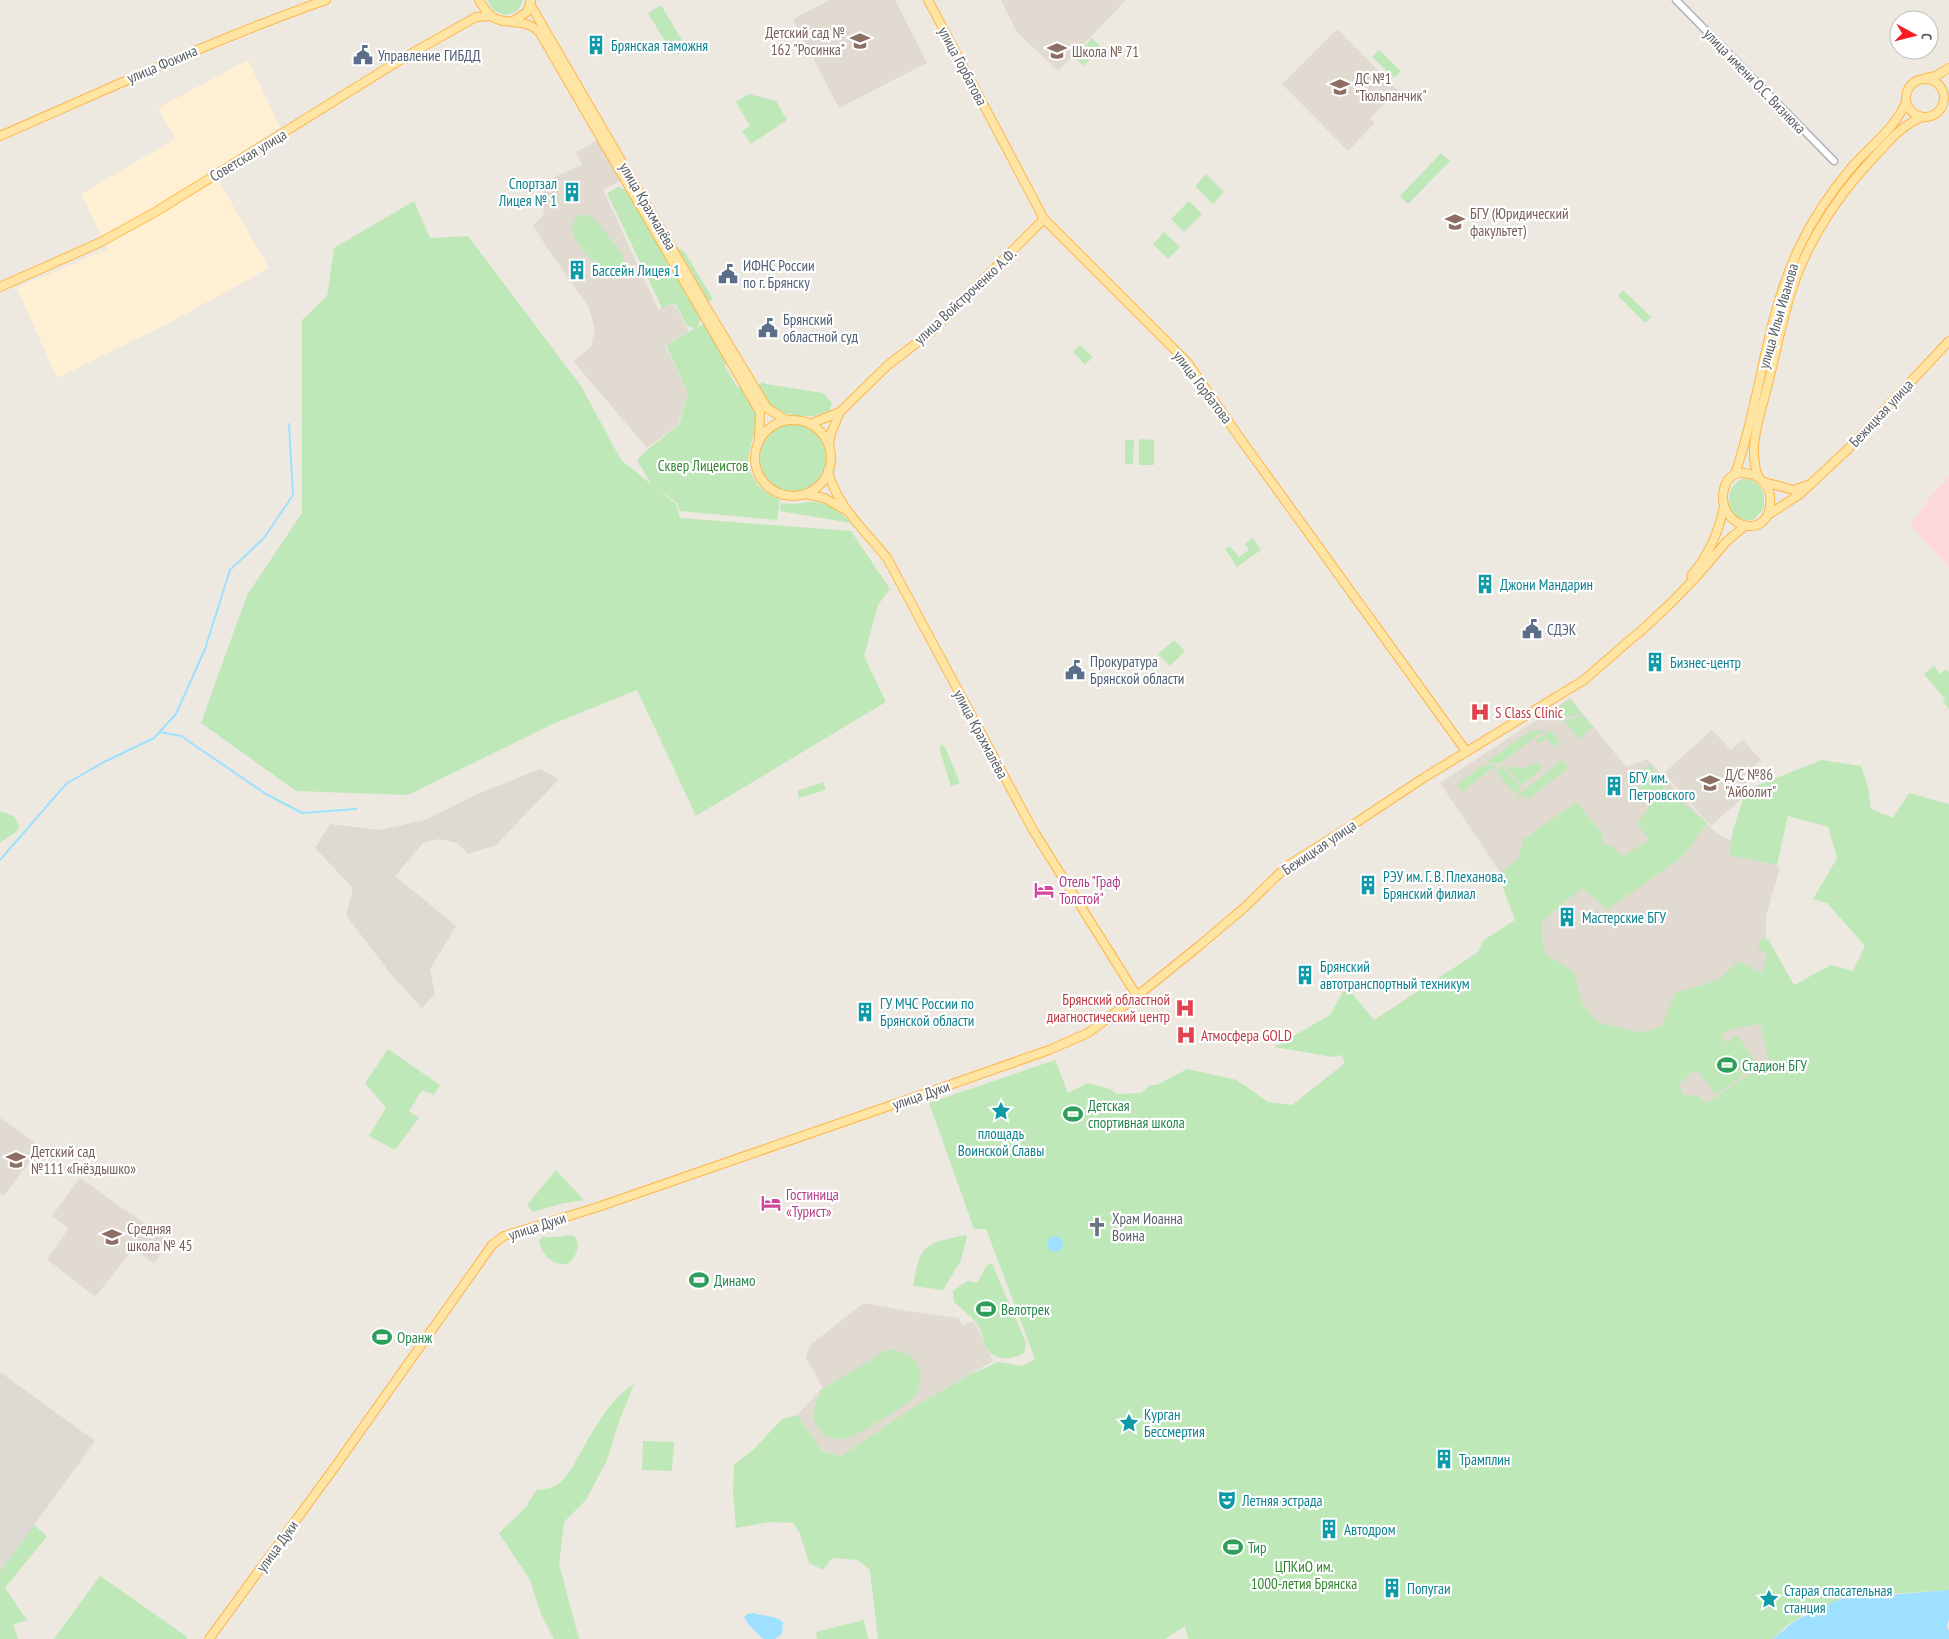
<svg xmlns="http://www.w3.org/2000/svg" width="1949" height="1639" font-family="'PT Sans Narrow',sans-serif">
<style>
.commercial{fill:#fff0d3}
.industrial{fill:#dddad4}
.education{fill:#e0dad0}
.medical{fill:#fdd9da}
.green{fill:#bfe8b9;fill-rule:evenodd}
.water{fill:#9ee0ff}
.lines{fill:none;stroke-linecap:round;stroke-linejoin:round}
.stream{stroke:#9ee0ff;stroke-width:2}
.minor-casing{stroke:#b1b5b9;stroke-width:9}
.major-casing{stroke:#feb548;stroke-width:10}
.minor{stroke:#fff;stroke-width:6}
.major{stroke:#ffe5a3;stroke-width:8}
.labels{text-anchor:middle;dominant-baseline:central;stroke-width:4.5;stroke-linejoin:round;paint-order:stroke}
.education-label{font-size:15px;fill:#785e54;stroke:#fff;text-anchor:start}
.culture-label{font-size:15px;fill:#0d838f;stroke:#fff;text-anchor:start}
.service-label{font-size:15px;fill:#4e5e75;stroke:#fff;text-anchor:start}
.street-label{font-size:15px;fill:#595e62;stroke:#fff}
.park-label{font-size:15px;fill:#33862d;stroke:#fff}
.health-label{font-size:15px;fill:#be3a42;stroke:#fff;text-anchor:start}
.hotel-label{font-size:15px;fill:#b23c85;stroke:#fff;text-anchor:start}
.leisure-label{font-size:15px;fill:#27864d;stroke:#fff;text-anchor:start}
.worship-label{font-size:15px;fill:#5b616d;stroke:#fff;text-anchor:start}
</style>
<rect width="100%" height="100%" fill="#ede9e0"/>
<!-- commercial -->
<path class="commercial" d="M248,60L280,127L213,171L269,268L167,324L57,378L17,288L108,249L81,194L175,139L158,108Z"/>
<!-- industrial -->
<g class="industrial">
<path d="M540,769L559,779L496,845L468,854L457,843L439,839L423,843L395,876L456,926L430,969L435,994L422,1008L390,973L346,915L353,888L315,848L330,824L379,830L425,820L478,794Z"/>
<path d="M0,1372L95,1441L0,1572Z"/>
</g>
<!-- education -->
<g class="education">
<path d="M830,0H895L927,63L839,108L793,19Z"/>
<path d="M1001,0H1126L1058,71L1017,32Z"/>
<path d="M1337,29L1398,90L1370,118L1375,123L1348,151L1282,84Z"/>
<path d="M600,139L623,179L603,190L658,309L674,304L689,331L665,345L688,393L678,425L647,448L573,361L591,347L595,329L588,306L547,248L533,225L545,214L539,200L554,177L582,165L576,152Z"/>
<path d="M1570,698L1626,767L1647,759L1716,833L1780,868L1766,916V942L1776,1064L1707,1117L1573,1005L1540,960L1535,924L1440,783Z"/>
<path d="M1712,730L1731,750L1743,740L1761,760L1742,777L1752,789L1711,826L1664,773Z"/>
<path d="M0,1118L41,1147L4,1196L1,1194L0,1195Z"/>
<path d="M80,1178L170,1242L154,1263L133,1249L95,1297L47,1259L69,1228L52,1216Z"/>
<path d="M864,1303L906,1311L959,1318L962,1326L972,1321L975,1323L993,1361L917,1405L841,1456L823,1452L797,1415L823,1388L806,1358L810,1345Z"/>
</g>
<!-- medical -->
<path class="medical" d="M1949,477V568L1910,525L1933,494Z"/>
<!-- green -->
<g class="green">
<path d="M487,0H523C521,10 514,13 505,15L494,11Z"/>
<path d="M661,5L687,49L678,54L672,53L648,13Z"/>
<path d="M1092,38L1102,48L1083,66L1074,57Z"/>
<path d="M1379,50L1401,71L1394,78L1372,57Z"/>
<path d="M749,94L776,101L787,120L751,144L742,131L750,126L736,102Z"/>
<path d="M1441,153L1450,161L1408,204L1400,196Z"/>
<path d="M1206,174L1224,192L1213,204L1195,186Z"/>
<path d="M618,187L627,190L701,317L699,325L696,328L705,323L727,361L725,366L737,387L743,388C749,399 757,409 757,421C757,431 752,438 750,448C744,472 758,491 780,500L777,520L680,511L677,503L653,486L676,504L680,518L851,531L890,589L878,605L864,656L886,702L696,816L637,690L555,723L408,795L296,791L201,723L247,595L302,513V320L327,296L334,248L414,201L430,238L468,236L581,386L621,460L651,484L637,460L647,450L679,425L688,393L666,345L695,328L687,326L675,303L662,308L607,193Z"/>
<path d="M1189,201L1202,214L1184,232L1171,219Z"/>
<path d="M580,215H588L594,218L623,255V266L616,274L608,275L602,272C590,257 557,230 580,215Z"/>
<path d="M1164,232L1180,247L1168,259L1153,244Z"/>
<path d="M675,247L684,251L713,299L708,302L705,298Z"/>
<path d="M1623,290L1651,317L1645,323L1618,296Z"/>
<path d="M1080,345L1093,357L1085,365L1073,352Z"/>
<path d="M763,382L766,384L823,393L832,403L830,410C813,420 786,418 771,405C765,399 761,392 756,386Z"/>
<circle cx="792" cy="458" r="34"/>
<path d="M1139,439L1154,440V465H1139Z"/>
<path d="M1125,440H1134L1133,464H1125Z"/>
<path d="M1742,479C1760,478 1767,494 1763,510L1753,520C1727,524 1720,489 1742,479Z"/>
<path d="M807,502C826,502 838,509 851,523L780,511L781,503L795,504Z"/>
<path d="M1253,538L1261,550L1237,567L1225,549L1230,546L1239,557L1249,550L1245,544Z"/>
<path d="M1174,640L1185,651L1170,666L1158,654Z"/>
<path d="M1934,666L1940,674L1946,669L1949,672V709L1943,701L1945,699L1924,674Z"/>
<path d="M1570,699L1583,714L1563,718L1556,709Z"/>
<path d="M1584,716L1593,727L1579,739L1564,720Z"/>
<path d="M1545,730L1500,763H1486L1530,731Z"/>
<path d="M1551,730L1560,742L1553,747L1547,738L1539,744L1536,740Z"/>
<path d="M942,744L945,747L960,783L951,786L939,748Z"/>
<path d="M1562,760L1568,768L1528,799L1524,794L1518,799L1516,797Z"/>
<path d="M1821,760L1861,766L1868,786L1871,809L1893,818L1909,793L1949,804V1590C1890,1595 1816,1591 1773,1639H1188L1185,1626L1165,1639H878L870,1570L858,1560L832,1558L823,1570L809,1563L800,1534L793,1523L769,1522L736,1528L733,1492L734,1465L754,1449L782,1419L797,1415L823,1452L841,1456L917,1405L971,1374L998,1362L1023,1366L1035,1359L986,1229H974L929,1103L1055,1060L1068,1093L1087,1083L1110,1089L1117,1094L1140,1093L1151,1085H1157L1187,1069L1237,1080L1268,1102L1292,1105L1345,1063L1341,1055L1333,1057L1274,1047L1330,1015L1346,986L1374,1020L1478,952L1484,940L1515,920L1498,875L1518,859L1523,840L1576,802L1603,834V844L1612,846L1623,856L1650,840L1637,824L1649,807L1635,777L1650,765L1666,789L1707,823L1681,858L1608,909L1582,888L1541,922L1544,953L1574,972L1581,1001L1597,1022L1642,1033L1662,1026L1675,993L1718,980L1739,961L1762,974L1767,953L1758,949L1760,940L1768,939L1794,985L1831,965L1853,971L1865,946L1827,903L1813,899L1837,858L1828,827L1788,816L1777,865L1729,855L1733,830L1746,790ZM1760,1024L1769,1061L1707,1103L1699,1096L1683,1095L1679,1084L1696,1069L1716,1095L1758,1064L1737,1035L1718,1049L1726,1042L1721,1033L1745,1026Z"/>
<path d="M1538,762L1543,768L1521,785L1506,766L1524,768Z"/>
<path d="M1496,765L1462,792L1457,785L1482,766Z"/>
<path d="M1502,766L1521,789L1515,794L1496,771Z"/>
<path d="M823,782L826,790L799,798L797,791Z"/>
<path d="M0,811L14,816L19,825L17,831L0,843Z"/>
<path d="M388,1049L440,1085L434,1095L422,1090L409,1111L419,1118L395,1150L369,1136L386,1108L365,1083Z"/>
<path d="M556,1170L584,1200L564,1203L533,1212L527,1205Z"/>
<path d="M568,1235L574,1236C582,1246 576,1256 568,1264C553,1266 542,1255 539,1241L542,1237H559Z"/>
<path d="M965,1235L967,1237L961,1260L943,1290L913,1286C921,1244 923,1244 965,1235Z"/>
<path d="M992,1263L1026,1343L1024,1353C1013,1360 997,1362 988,1350C983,1342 982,1332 977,1324C972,1316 961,1309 954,1302L953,1291L967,1281L977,1283L987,1265Z"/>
<path d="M887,1350C900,1350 914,1354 918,1367C922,1377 921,1388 915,1396C909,1405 853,1438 843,1439C817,1442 804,1412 821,1394L819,1391Z"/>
<path d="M634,1384L618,1424L607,1460L586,1500L564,1522L559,1564L579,1639H554L541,1614L530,1580L499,1533L526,1507L536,1490C542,1489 550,1489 555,1486C571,1475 576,1459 586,1443C598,1422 613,1397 634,1384Z"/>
<path d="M643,1441L674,1442L672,1471L642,1470Z"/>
<path d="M34,1525L47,1536L5,1588L27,1620L13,1625L18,1639H0V1572Z"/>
<path d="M100,1576L186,1636L187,1639H54Z"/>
<path d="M864,1620L868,1639H817L816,1632Z"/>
</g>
<!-- water -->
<g class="water">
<circle cx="1055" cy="1244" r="8"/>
<path d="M1949,1590V1619L1947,1627L1949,1631V1639H1773L1796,1620L1840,1599Z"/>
<path d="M753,1613C765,1617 771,1614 783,1622L782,1634L775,1639H763L748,1624L744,1617L747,1614Z"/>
</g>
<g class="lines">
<!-- stream -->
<g class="stream">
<path d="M160,732L181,736L266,794L302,813L356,809"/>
<path d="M0,860L66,784L104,762L154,738L176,714L205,649L230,570L264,538L293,495L289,424"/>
</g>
<defs>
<path id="minor" d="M1676,0L1834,161"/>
<g id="major">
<path d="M479,0C482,5 486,12 491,16C506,27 525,16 540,33L760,412L759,441"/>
<path d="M530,0V4L709,312L767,408L786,420"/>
<path d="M928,0L1044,219L1188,363L1242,441L1466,751"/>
<path d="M513,21L527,12L531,1"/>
<path d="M1926,78L1936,76L1949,68"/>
<circle cx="1925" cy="98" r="19"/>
<path d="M0,136C108,89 215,39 326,0"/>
<path d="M0,287L101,242L157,211L405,57L476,17L491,16"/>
<circle cx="793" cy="458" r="38"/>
<path d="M810,424L840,412L888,365L931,332L1044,219"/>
<path d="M829,446L831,433L840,412"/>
<path d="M828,471C836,505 866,532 887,558L1033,830L1137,996"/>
<path d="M1739,473C1759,472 1773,486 1770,506C1765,543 1715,524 1724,489C1726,480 1731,475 1739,473Z"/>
<path d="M1735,474C1761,400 1765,319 1799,248C1812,220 1831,192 1851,168C1869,147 1895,129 1906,102"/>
<path d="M1758,476C1747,447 1761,413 1768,384C1775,356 1781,327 1789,299C1805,244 1837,196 1876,155C1890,140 1903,124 1923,117"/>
<path d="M1764,482L1794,490L1808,485"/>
<path d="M805,494L824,498L844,509"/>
<path d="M1768,515L1800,494L1847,450L1949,341"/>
<path d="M1691,576C1708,556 1719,532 1724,506"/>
<path d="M209,1639L337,1464L492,1245L504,1236L598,1207L941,1088L1049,1050L1088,1033L1137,996L1199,946L1245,907L1287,866L1351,826L1425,777L1584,680L1631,639L1640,632L1672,602L1698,575L1727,541L1745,526"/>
</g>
</defs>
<!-- minor casing -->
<use href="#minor" class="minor-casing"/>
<!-- major casing -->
<use href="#major" class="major-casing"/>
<!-- minor -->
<use href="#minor" class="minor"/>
<!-- major -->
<use href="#major" class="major"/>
</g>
<!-- icons -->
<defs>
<symbol id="school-bare" viewBox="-9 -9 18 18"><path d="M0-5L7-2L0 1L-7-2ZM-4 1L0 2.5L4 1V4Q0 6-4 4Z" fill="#8d6e63" stroke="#fff" stroke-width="2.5" paint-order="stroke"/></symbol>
<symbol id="building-bare" viewBox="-9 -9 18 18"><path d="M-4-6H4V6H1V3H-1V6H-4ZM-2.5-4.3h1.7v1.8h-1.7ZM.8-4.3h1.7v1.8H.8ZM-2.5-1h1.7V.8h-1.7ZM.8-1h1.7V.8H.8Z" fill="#0f9aa8" stroke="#fff" stroke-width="2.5" paint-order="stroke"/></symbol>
<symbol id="civic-bare" viewBox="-9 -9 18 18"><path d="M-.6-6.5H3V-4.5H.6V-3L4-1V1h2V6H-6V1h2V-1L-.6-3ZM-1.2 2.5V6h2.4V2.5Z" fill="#5c6f8a" stroke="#fff" stroke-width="2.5" paint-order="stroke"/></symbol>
<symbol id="university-bare" viewBox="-9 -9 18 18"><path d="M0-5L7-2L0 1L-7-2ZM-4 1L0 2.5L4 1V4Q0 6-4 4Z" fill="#8d6e63" stroke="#fff" stroke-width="2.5" paint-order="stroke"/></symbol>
<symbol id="hospital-bare" viewBox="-9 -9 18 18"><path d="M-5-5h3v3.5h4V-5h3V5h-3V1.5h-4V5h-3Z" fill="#e0444e" stroke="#fff" stroke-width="2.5" paint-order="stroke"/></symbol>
<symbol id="hotel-bare" viewBox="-9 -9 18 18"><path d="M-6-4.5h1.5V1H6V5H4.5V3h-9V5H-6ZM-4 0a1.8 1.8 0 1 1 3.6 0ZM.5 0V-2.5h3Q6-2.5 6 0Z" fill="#d1479c" stroke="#fff" stroke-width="2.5" paint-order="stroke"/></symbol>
<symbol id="stadium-bare" viewBox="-9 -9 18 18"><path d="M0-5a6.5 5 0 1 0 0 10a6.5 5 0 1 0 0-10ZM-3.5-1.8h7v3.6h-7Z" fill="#2e9e5b" stroke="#fff" stroke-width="2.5" paint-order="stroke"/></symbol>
<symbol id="sight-bare" viewBox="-9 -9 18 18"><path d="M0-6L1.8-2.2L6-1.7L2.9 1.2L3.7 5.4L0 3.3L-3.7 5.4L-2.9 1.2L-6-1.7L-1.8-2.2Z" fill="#0f9aa8" stroke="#fff" stroke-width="2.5" paint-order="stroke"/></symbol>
<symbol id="church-bare" viewBox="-9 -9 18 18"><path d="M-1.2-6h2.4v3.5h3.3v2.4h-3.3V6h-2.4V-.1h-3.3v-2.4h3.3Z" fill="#6b7280" stroke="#fff" stroke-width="2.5" paint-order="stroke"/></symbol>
<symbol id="theatre-bare" viewBox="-9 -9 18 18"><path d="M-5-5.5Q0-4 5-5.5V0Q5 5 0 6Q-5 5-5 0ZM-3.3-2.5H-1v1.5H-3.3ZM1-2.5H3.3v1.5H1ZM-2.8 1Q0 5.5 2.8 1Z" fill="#0f9aa8" stroke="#fff" stroke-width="2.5" paint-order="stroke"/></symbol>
</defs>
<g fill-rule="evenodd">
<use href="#school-bare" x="846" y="27" width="28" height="28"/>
<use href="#building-bare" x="582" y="31" width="28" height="28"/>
<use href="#school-bare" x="1043" y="37" width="28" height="28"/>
<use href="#civic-bare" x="349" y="41" width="28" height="28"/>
<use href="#school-bare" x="1326" y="73" width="28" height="28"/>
<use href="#building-bare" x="558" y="178" width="28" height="28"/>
<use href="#university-bare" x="1441" y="208" width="28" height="28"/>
<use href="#building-bare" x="563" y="256" width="28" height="28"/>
<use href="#civic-bare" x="714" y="260" width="28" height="28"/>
<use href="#civic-bare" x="754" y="314" width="28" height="28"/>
<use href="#building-bare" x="1471" y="570" width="28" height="28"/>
<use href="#civic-bare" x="1518" y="615" width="28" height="28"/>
<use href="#building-bare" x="1641" y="648" width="28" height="28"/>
<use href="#civic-bare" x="1061" y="656" width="28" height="28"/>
<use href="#hospital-bare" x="1466" y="698" width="28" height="28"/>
<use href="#school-bare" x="1696" y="769" width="28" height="28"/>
<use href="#building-bare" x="1600" y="772" width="28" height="28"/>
<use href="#building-bare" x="1354" y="871" width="28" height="28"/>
<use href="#hotel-bare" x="1030" y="876" width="28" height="28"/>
<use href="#building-bare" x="1553" y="903" width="28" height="28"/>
<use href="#building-bare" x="1291" y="961" width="28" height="28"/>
<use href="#hospital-bare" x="1171" y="994" width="28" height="28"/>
<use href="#building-bare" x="851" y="998" width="28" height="28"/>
<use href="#hospital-bare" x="1172" y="1021" width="28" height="28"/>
<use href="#stadium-bare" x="1713" y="1051" width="28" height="28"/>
<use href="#sight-bare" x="987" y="1097" width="28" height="28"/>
<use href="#stadium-bare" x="1059" y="1100" width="28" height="28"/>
<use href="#school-bare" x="2" y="1146" width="28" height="28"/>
<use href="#hotel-bare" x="757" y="1189" width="28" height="28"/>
<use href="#church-bare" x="1083" y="1213" width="28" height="28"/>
<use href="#school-bare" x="98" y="1223" width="28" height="28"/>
<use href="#stadium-bare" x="685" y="1266" width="28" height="28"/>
<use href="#stadium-bare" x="972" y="1295" width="28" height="28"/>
<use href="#stadium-bare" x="368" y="1323" width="28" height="28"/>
<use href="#sight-bare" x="1115" y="1409" width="28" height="28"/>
<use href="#building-bare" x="1430" y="1445" width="28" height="28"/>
<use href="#theatre-bare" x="1213" y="1486" width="28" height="28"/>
<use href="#building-bare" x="1315" y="1515" width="28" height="28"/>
<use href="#stadium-bare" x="1219" y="1533" width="28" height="28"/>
<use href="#building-bare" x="1378" y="1574" width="28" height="28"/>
<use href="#sight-bare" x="1755" y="1585" width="28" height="28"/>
</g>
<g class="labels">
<!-- education labels -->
<g class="education-label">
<text x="845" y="32" text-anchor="end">Детский сад №<tspan x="845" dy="17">162 "Росинка"</tspan></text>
<text x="1072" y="51">Школа № 71</text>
<text x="1355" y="78">ДС №1<tspan x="1355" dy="17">"Тюльпанчик"</tspan></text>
<text x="1470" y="213">БГУ (Юридический<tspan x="1470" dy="17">факультет)</tspan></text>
<text x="1725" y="774">Д/С №86<tspan x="1725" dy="17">"Айболит"</tspan></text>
<text x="31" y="1151">Детский сад<tspan x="31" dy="17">№111 «Гнёздышко»</tspan></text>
<text x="127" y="1228">Средняя<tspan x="127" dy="17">школа № 45</tspan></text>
</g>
<!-- culture labels -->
<g class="culture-label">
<text x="611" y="45">Брянская таможня</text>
<text x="557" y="183" text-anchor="end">Спортзал<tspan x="557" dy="17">Лицея № 1</tspan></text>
<text x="592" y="270">Бассейн Лицея 1</text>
<text x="1500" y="584">Джони Мандарин</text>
<text x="1670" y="662">Бизнес-центр</text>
<text x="1629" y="777">БГУ им.<tspan x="1629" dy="17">Петровского</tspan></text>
<text x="1383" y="876">РЭУ им. Г. В. Плеханова,<tspan x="1383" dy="17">Брянский филиал</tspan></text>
<text x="1582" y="917">Мастерские БГУ</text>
<text x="1320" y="966">Брянский<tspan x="1320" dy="17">автотранспортный техникум</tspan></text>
<text x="880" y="1003">ГУ МЧС России по<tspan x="880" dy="17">Брянской области</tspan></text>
<text x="1001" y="1133" text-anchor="middle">площадь<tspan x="1001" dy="17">Воинской Славы</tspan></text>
<text x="1144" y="1414">Курган<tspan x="1144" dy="17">Бессмертия</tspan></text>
<text x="1459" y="1459">Трамплин</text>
<text x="1242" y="1500">Летняя эстрада</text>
<text x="1344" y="1529">Автодром</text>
<text x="1407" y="1588">Попугаи</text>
<text x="1784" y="1590">Старая спасательная<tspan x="1784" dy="17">станция</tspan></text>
</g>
<!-- service labels -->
<g class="service-label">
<text x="378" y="55">Управление ГИБДД</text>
<text x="743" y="265">ИФНС России<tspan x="743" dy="17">по г. Брянску</tspan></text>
<text x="783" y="319">Брянский<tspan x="783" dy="17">областной суд</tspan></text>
<text x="1547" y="629">СДЭК</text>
<text x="1090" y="661">Прокуратура<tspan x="1090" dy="17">Брянской области</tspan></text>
</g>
<!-- street labels -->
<g class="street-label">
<text transform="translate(162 64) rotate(-23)">улица Фокина</text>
<text transform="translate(963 66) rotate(62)">улица Горбатова</text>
<text transform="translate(1755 81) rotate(46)">улица имени О.С. Визнюка</text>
<text transform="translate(248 155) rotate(-31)">Советская улица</text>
<text transform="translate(648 206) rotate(60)">улица Крахмалёва</text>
<text transform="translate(965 296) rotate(-43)">улица Войстроченко А.Ф.</text>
<text transform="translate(1778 316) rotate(-74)">улица Ильи Иванова</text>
<text transform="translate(1203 387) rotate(53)">улица Горбатова</text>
<text transform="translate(1881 413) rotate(-47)">Бежицкая улица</text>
<text transform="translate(981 734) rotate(62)">улица Крахмалёва</text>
<text transform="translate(1319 847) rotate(-34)">Бежицкая улица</text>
<text transform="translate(921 1095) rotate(-19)">улица Дуки</text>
<text transform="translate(537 1226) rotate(-18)">улица Дуки</text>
<text transform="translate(277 1546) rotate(-54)">улица Дуки</text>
</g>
<!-- park labels -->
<g class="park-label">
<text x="703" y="465">Сквер Лицеистов</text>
<text x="1304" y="1566">ЦПКиО им.<tspan x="1304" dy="17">1000-летия Брянска</tspan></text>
</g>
<!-- health labels -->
<g class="health-label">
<text x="1495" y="712">S Class Clinic</text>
<text x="1170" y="999" text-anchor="end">Брянский областной<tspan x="1170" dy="17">диагностический центр</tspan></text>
<text x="1201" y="1035">Атмосфера GOLD</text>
</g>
<!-- hotel labels -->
<g class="hotel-label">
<text x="1059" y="881">Отель "Граф<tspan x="1059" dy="17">Толстой"</tspan></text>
<text x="786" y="1194">Гостиница<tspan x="786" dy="17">«Турист»</tspan></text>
</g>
<!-- leisure labels -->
<g class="leisure-label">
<text x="1742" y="1065">Стадион БГУ</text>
<text x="1088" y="1105">Детская<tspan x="1088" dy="17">спортивная школа</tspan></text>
<text x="714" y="1280">Динамо</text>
<text x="1001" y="1309">Велотрек</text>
<text x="397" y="1337">Оранж</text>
<text x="1248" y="1547">Тир</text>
</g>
<!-- worship labels -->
<g class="worship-label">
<text x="1112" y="1218">Храм Иоанна<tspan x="1112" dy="17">Воина</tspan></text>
</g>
</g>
<!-- north arrow -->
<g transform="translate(1914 35) rotate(97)"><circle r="24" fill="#ffffff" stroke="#bdbfc0"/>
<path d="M0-4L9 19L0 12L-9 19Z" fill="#f81b24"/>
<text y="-8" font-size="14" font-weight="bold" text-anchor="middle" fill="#595e62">С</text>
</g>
</svg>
